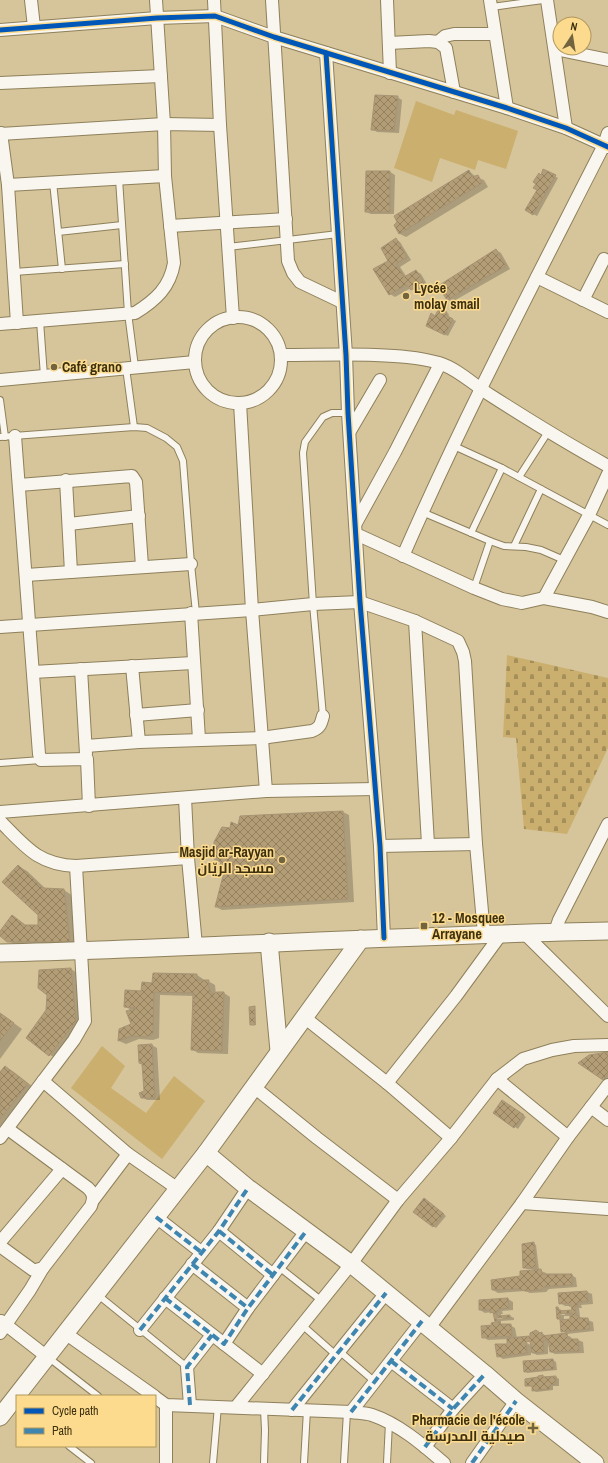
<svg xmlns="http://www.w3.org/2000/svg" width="608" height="1463" font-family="'Archivo Narrow',Cairo,sans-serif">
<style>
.cemetery{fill:url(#cemetery-stones)}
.garden{fill:#caaf6e}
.shadow{fill:#0003;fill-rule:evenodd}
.building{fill:url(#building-cross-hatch);stroke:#a79475}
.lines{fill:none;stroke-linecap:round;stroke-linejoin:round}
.lane-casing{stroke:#8e805b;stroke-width:8}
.street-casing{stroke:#8e805b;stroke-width:14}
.secondary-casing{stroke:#8e805b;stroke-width:19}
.lane{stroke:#f9f6f0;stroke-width:6}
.street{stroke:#f9f6f0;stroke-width:12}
.secondary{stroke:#f9f6f0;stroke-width:17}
.quiet{stroke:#3e85b0;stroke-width:4;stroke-dasharray:8 4;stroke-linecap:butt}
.cycleway-casing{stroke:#fcdb8e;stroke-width:8}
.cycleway{stroke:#0057b8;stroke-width:5}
.poi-dot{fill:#736440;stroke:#fcdb8e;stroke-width:1.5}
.labels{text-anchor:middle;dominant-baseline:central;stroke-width:3;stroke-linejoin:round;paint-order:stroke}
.poi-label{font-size:14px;font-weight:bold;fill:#3d300f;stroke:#fcdb8e;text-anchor:start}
</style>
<defs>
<pattern id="cemetery-stones" width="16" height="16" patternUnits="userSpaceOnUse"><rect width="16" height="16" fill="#caaf6e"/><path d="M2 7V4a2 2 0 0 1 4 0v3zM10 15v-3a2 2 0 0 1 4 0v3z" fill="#a58f59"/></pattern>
<pattern id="building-cross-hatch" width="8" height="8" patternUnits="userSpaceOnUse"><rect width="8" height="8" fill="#b39d76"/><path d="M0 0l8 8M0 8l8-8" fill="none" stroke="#93805f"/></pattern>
</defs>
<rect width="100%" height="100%" fill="#d6c49a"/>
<!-- cemetery -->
<path class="cemetery" d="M507,655L608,678V748L567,834L524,829L516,738L503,737Z"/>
<!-- garden -->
<g class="garden">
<path d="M416,101L454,115L456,110L518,131L506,169L478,160L475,170L440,158L432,182L394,168Z"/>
<path d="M102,1046L125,1066L111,1088L146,1113L174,1076L205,1101L162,1159L71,1088Z"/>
</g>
<!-- shadow -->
<g class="shadow">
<path d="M397,97L402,100L399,133L377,132L372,129Z"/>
<path d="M544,170L558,178L537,216L526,210L538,190L537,183Z"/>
<path d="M469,171L476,177L484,180L488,187L406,237L400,234L395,225Z"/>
<path d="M390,172L395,175L394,214H371L366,212Z"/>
<path d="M396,239L400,242L411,260L400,267L406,276L416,271L421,274L428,286L417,292L411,288L395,297L390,294L389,261Z"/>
<path d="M496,250L501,253L510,269L452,302L448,300L439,286Z"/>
<path d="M440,309L449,314L448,317L456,321L448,336L427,325L436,317Z"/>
<path d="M343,812L349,815L354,902L222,910L216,907L225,871L231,829L239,826Z"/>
<path d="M18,866L27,871L46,889L64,890L73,896L79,946L18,947L0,935V933L12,917L27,926H39V914Z"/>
<path d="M71,969L80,975L85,1026L59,1060L50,1055L47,1010L48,994Z"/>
<path d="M197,975L203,979V981H208L215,985L216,994L224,993L230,997L228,1054L198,1053L192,1049L194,996L160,995L159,1038L153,1040L139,1039L126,1044L119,1041L120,1030L132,1025V1010L125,1007L142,992L153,984Z"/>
<path d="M254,1007L255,1008L256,1025H251Z"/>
<path d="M0,1013L22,1029L0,1059Z"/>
<path d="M152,1045L157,1048L160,1100H147L142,1097L145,1092L143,1064L139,1046Z"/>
<path d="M608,1053V1079L606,1081L580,1063Z"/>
<path d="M5,1067L14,1072L37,1090L0,1136V1073Z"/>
<path d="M505,1103L526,1117L518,1129L494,1112Z"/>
<path d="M427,1201L446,1216L436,1228L433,1226Z"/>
<path d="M533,1243L536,1245L539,1270L546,1273V1275H572L576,1278L577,1287L549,1289L546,1292L530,1293L525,1291L498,1293L493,1290L536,1271L535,1269H527L524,1267Z"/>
<path d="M587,1292L592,1294L593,1304L581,1305L582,1308H579L580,1317L593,1322L594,1331L567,1334L562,1331L560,1320L558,1318V1308L563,1311H573V1307L570,1306H565L560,1303ZM560,1313H565V1315H560ZM564,1316H571V1320L564,1321Z"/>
<path d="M508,1299L513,1302V1310L502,1311L503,1314H501V1316H510L514,1318V1320L501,1321V1324L510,1325L515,1328L517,1339L531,1337L542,1333L546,1336L566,1335L571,1337L572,1340H578L583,1342L584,1353L555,1354L551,1352L549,1342L548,1343V1354L537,1355L531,1352V1355L503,1359L498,1356L508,1345V1339L488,1340L483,1337L496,1323L495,1319H503L502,1317H495L494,1314L491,1312L485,1313L480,1310ZM523,1338L532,1343V1346L522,1340Z"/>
<path d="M553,1360L556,1362L557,1370L527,1373L525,1371Z"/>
<path d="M543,1376L546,1377H556L559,1379V1386H553V1390L536,1392L533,1390V1387L526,1385Z"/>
</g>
<!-- building -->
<g class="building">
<path d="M375,95L398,96L394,131L371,130Z"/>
<path d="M543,169L556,175L533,215L525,210L537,190L533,188L536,184L533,182L539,173L541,175Z"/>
<path d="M469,170L472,177L478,175L482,183L399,234L394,225L397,222L394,216Z"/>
<path d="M366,171H390V212H365Z"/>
<path d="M396,238L407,257L396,264L404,277L416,270L424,283L411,290L406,285L389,295L373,269L388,261L381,248Z"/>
<path d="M496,249L506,266L447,300L438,286Z"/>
<path d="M439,308L447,312L446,315L453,319L445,335L426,326L431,313L435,316Z"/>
<path d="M343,811L348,899L215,907L224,872L219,867L221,862L214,859V842L222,827L230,828L231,822L238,825L240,816Z"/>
<path d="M18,865L43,888L64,889L70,942H7L0,936V931L12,915L25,925H38V915L2,882Z"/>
<path d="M71,968L76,1021L49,1056L26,1038L46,1010L47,995L38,988L39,970Z"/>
<path d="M153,973L197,974V980H209L208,986L212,994L217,992H224L222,1051L191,1050L193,993L154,992L153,1034L146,1037L132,1036L118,1041L119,1029L131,1024L126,1011L136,1008L124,1007L125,990L141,991L142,982L152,983Z"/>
<path d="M255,1006V1025H250L249,1007Z"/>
<path d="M0,1013L14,1023L0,1041Z"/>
<path d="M152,1044L155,1098H141L139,1093L144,1091L142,1064L139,1063L138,1045Z"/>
<path d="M608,1052V1074L603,1080L578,1063L589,1055Z"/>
<path d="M5,1066L28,1084L0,1119V1072Z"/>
<path d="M502,1100L524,1115L514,1128L493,1113Z"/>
<path d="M424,1198L444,1214L433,1227L413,1212Z"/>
<path d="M534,1242L536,1268H523L522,1244Z"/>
<path d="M541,1269L542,1274H572V1285L544,1287L541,1290L525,1291L519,1289L492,1290L491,1280L520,1276V1271Z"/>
<path d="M587,1291L588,1301L577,1303L578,1307L575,1306L576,1316L578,1315L579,1318H588L590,1329L561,1332L560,1320L570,1319V1315L573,1316L572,1313L560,1314V1319H557L556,1307H558L559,1311L572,1310L571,1306H569V1303L559,1304L558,1293Z"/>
<path d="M508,1298L509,1308L498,1309V1312H496L497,1316L510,1315V1318H496L497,1322H500V1324H511L512,1336L482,1338L481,1326L492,1325L491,1323L495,1322L493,1312L490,1313V1310H479V1300Z"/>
<path d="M536,1330L540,1333L542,1332V1336L567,1333L568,1339H578L579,1351L550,1352L548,1340H543L544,1352L532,1353L530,1341L526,1342L527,1353L497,1357L495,1344H507V1338L530,1336V1333Z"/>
<path d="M553,1359L554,1369L524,1372L523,1361Z"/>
<path d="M543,1375V1377L556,1376V1384L550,1385V1389L532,1391V1386H525V1379L538,1377V1376Z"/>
</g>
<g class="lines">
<defs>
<g id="lane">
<path d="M492,7L543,0"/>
<path d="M119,179L128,313L135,367"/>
<path d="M53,182L62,269"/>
<path d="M58,232L122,225"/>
<path d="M228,247L338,234"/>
<path d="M14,272L125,264"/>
<path d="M40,321L44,376"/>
<path d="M126,368L134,427"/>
<path d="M0,400L5,437"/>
<path d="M0,437L134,427L147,428L166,438L177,447L183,461L191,564L196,613"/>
<path d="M454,446L502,468L608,525"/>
<path d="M519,477L548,432"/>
<path d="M422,512L490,541L504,546L526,547L541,550L564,560"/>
<path d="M471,533L502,468"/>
<path d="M514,546L541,489"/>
<path d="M474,588L490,541"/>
<path d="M323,716L313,604L303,453L305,442L323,417L332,413H348"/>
<path d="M0,763L41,760"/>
<path d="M279,1267L322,1301"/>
<path d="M98,1295L187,1367"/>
<path d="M302,1325L336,1355"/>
<path d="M339,1351L374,1381"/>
<path d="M49,1358L98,1396"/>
<path d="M69,1446L91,1463"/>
<path d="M213,1463L218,1406"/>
<path d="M264,1463L265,1430L264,1409"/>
<path d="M304,1463L307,1410"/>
<path d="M344,1463L347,1412"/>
<path d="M387,1463L389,1423"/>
</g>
<g id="street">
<path d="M31,0L34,27"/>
<path d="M214,0L220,125L233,318"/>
<path d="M272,0L288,261L293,273L300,282L342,302"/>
<path d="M387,0L390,73"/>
<path d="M490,0L507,108"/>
<path d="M547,0L566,128"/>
<path d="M0,30L157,18L215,16L274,37L507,108L566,128L608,147"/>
<path d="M438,42L445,36L454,34H495"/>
<path d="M389,43L429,41L438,42L446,48L454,92"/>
<path d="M555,49L608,60"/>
<path d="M326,53L346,355L348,413L360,602L380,846L384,938"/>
<path d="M0,83L161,76"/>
<path d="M1,133L8,185L17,323"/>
<path d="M0,134L164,124L220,125"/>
<path d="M8,185L165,176"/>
<path d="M170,226L286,219"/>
<path d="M537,277L608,312"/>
<path d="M583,300L604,259"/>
<circle cx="238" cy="360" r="43"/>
<path d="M0,324L135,313C156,300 170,287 174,263L165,176L164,124L156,0"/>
<path d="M281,355C313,355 344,354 375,355C397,356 418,357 439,363C458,369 474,385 490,395C529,420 568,444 608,466"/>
<path d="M0,380L195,362"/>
<path d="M240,403L252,610L266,791"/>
<path d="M350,431L380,380"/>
<path d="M15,436L39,754L41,760L87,759L89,806"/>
<path d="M66,480L71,572"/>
<path d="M19,485L132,476L136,482L142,566"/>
<path d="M356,523L395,452L440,364"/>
<path d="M69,524L139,516"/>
<path d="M356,534L474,588L502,599L522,603L544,598L592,607L608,612"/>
<path d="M403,556C464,416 535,281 604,145L608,133"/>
<path d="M26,575L191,564"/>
<path d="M544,598L589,515L608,474"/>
<path d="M191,613L199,739"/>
<path d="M415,621L428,844"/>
<path d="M0,627L252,610L313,604L360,602L415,621L458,641L463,652L465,661L476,844L484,934"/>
<path d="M132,666L139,742"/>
<path d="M81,669L86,754"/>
<path d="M33,672L193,663"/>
<path d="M136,715L198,710"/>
<path d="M86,746L139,742L261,738L312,731C320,728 321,724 323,716"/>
<path d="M185,798L188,858L196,946"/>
<path d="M0,812L266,791L375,789"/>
<path d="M0,821C25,846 38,865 76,866L188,858"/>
<path d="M380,846L476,844"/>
<path d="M555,932L559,920L608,824"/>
<path d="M524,933L608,1016"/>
<path d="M304,1017L387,1083L451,1138"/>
<path d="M497,1079L568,1137"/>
<path d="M43,1081L128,1154L178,1189"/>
<path d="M387,1083L456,996L502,933"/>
<path d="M254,1087L317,1138L398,1200"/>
<path d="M591,1107L608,1120"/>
<path d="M0,1138L74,1040L85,1021L76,866"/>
<path d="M94,1199L128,1154"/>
<path d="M522,1203L608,1209"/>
<path d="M156,1217L201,1252"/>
<path d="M219,1231L273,1275"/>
<path d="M0,1242L62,1169"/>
<path d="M0,1246L33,1270H36L43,1268L91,1206C94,1198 94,1194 88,1188L8,1129"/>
<path d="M192,1264L248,1308"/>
<path d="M165,1298L263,1374"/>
<path d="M1,1321L46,1356"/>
<path d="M429,1328L522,1203L568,1137L608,1085"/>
<path d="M140,1330L219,1231L248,1188"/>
<path d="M0,1333L30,1290L43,1268"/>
<path d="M65,1333L154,1396"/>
<path d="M224,1344L248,1308L307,1230"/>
<path d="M391,1361L453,1409"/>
<path d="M155,1397L166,1405L351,1412C358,1413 366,1413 372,1415C399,1424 423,1445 444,1463"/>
<path d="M190,1405L187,1367L212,1335"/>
<path d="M236,1407L351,1264L398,1200L451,1138L497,1079L523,1059L552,1050L574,1046L608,1045"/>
<path d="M292,1410L386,1293"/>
<path d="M351,1412L422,1321"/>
<path d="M425,1447L453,1409L485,1374"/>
<path d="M166,1463V1405"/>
<path d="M472,1463L516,1401"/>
</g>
<g id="secondary">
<path d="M269,942L279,1051"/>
<path d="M0,953C203,948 405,935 608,931"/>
<path d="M206,1153L248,1188L351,1264L485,1374L516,1401L595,1463"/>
<path d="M0,1417L206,1153L361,939"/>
</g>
</defs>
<!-- lane casing -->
<use href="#lane" class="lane-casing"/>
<!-- street casing -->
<use href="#street" class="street-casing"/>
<!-- secondary casing -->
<use href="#secondary" class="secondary-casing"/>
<!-- lane -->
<use href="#lane" class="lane"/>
<!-- street -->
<use href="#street" class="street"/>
<!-- secondary -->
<use href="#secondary" class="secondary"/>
<!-- quiet -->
<g class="quiet">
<path d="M156,1217L201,1252"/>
<path d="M219,1231L273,1275"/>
<path d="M192,1264L248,1308"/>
<path d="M165,1298L224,1344L248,1308L307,1230"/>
<path d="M140,1330L219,1231L248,1188"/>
<path d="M391,1361L453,1409"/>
<path d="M190,1405L187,1367L212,1335"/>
<path d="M292,1410L386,1293"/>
<path d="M351,1412L422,1321"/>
<path d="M425,1447L453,1409L485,1374"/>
<path d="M472,1463L516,1401"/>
</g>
<defs>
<g id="cycleway">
<path d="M0,30L157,18L215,16L274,37L507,108L566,128L608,147"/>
<path d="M326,53L346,355L348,413L360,602L380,846L384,938"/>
</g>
</defs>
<!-- cycleway casing -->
<use href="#cycleway" class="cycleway-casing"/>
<!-- cycleway -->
<use href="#cycleway" class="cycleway"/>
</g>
<!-- markers -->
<g class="poi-dot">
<circle cx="406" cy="296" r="4"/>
<circle cx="54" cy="367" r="4"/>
<circle cx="282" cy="860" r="4"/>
<rect x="420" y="922" width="8" height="8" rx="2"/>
<path d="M531 1422h4v4h4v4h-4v4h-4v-4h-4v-4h4z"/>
</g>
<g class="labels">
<!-- poi labels -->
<g class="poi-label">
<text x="414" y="288">Lycée<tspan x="414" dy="16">molay smail</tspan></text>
<text x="62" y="367">Café grano</text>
<text x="274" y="852" text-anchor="end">Masjid ar-Rayyan<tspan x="274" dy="16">مسجد الريّان</tspan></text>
<text x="432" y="918">12 - Mosquee<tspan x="432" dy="16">Arrayane</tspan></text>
<text x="525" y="1420" text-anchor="end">Pharmacie de l'école<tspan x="525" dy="16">صيدلية المدرسة</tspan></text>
</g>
</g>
<!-- legend -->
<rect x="16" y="1395" width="140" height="52" fill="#fcdb8e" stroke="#b0975b"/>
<rect x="24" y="1408" width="20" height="6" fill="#0057b8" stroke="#b0975b"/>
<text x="52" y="1415" font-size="12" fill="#3d300f">Cycle path</text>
<rect x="24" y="1428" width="20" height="6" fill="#3e85b0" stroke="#b0975b"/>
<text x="52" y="1435" font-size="12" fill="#3d300f">Path</text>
<!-- north arrow -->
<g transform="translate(572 36) rotate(12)"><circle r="19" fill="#fcdb8e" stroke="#b0975b"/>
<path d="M0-3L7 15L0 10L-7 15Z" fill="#736440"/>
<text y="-6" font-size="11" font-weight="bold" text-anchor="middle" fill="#3d300f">N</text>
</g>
</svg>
